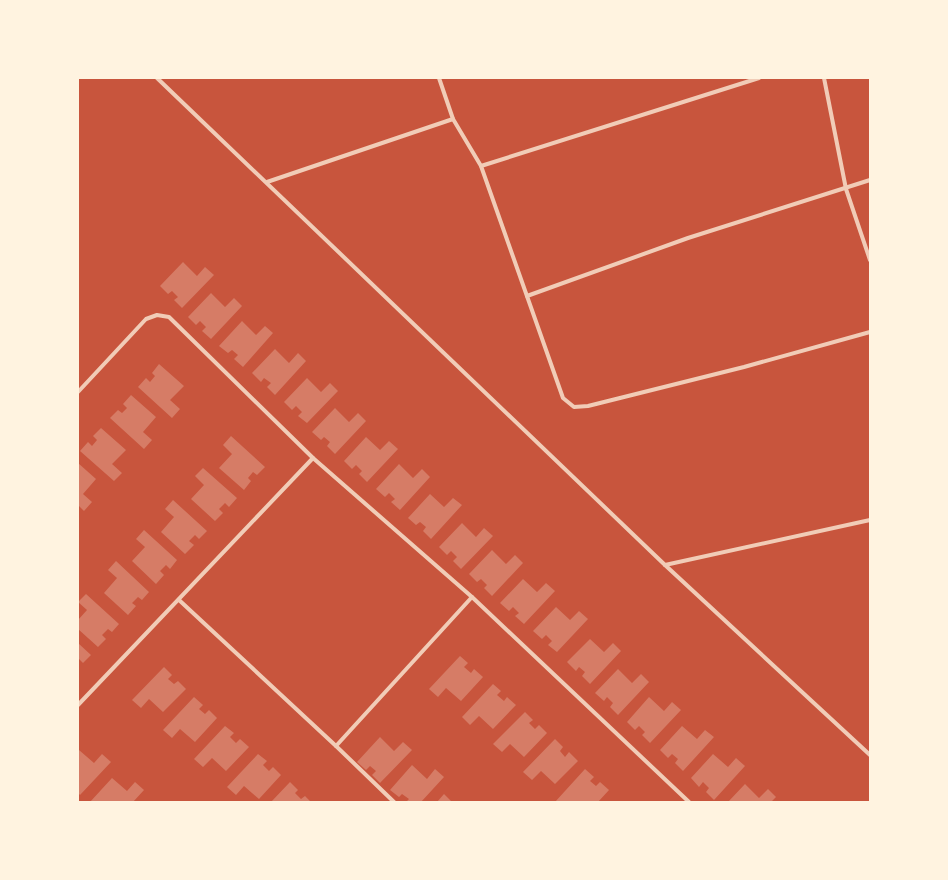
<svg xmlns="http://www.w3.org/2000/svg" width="948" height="880" font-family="Inter,sans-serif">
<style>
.building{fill:#d67c66}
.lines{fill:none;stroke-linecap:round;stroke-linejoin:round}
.minor{stroke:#f1ccb7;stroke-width:4}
</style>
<rect width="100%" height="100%" fill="#c8553d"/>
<!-- building -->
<g class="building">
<path d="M183,262L197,276L205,267L214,275L182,308L174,300L178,297L172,291L168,294L160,286Z"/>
<path d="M211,293L225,307L234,298L242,306L211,339L202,331L206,327L200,321L196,325L188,317Z"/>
<path d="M242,321L256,335L265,326L273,333L243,367L234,359L238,355L232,350L228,353L219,346Z"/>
<path d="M275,349L289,363L298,353L306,361L275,395L267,387L271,383L264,378L261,382L252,373Z"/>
<path d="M159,364L184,386L170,400L180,409L172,418L138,387L146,378L150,382L155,376L152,373Z"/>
<path d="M307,378L321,392L330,383L338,391L307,423L298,416L302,412L296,406L292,410L284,402Z"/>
<path d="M131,395L156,417L143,432L152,440L144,449L110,418L118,410L122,413L127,408L123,404Z"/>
<path d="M335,408L349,422L358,413L366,421L335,454L327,446L330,442L324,437L321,440L312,432Z"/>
<path d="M101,428L126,450L112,464L122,473L114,481L80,451L88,442L92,446L97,440L93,436Z"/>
<path d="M231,436L265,467L257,475L253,472L248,478L251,481L244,490L219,468L232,454L223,445Z"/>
<path d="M366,437L380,450L389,441L398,449L367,482L359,474L362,471L356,465L352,469L344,461Z"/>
<path d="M78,463L96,479L83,494L92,502L84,511L78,505Z"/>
<path d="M399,464L413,478L422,469L430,477L400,510L391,502L395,499L389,493L385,497L376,489Z"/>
<path d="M203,468L237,498L229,507L225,503L219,509L223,513L215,521L191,499L204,485L195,476Z"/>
<path d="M430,494L444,507L453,498L462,505L431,539L423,531L426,527L420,522L416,525L408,518Z"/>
<path d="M173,500L207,531L199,539L195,535L189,541L194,545L185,554L161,532L174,517L165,509Z"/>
<path d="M462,523L476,537L484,528L493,536L461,569L453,561L457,557L451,551L447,555L439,547Z"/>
<path d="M144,530L177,560L170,569L166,565L160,571L164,575L156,584L132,561L145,547L136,539Z"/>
<path d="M492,550L506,564L515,555L523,563L492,596L484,588L487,585L481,579L477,582L469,574Z"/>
<path d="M116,561L149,592L142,600L138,597L132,603L136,606L128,615L104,593L117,578L108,570Z"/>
<path d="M523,579L537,592L546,583L555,591L524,624L515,616L519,613L513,607L509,611L500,603Z"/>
<path d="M86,594L119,624L112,632L108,629L102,635L106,639L98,647L78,629V620L87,610L78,602Z"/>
<path d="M556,607L570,620L579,611L588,619L557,652L548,645L552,641L546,635L542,639L533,631Z"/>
<path d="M590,639L604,652L613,643L621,651L590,684L582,676L585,672L579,667L576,671L567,662Z"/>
<path d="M78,643L91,655L83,663L79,659L78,660Z"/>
<path d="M460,656L468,663L464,667L471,673L474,669L483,677L461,701L446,688L438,697L429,689Z"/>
<path d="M164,667L172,675L168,679L174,684L178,681L186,689L163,712L149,699L141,708L132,700Z"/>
<path d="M618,669L632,683L641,674L649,682L618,715L610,707L613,703L607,697L604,701L595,693Z"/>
<path d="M493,684L501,691L497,695L504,701L507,697L516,705L493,729L479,716L470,725L462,717Z"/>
<path d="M194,697L203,705L199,709L205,714L209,710L217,718L195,742L180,729L172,738L163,730Z"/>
<path d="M649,697L664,711L672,702L681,710L650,743L642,735L645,732L639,726L635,730L627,722Z"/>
<path d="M525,712L533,720L529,723L535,729L539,725L547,733L524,757L510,744L502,752L493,744Z"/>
<path d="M225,726L234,733L230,737L236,743L240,739L249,747L226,771L212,758L203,767L194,759Z"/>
<path d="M682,726L697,739L705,730L714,737L683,771L675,763L678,759L672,754L668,758L660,750Z"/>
<path d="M380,737L394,751L403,742L412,750L380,783L372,775L376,771L370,766L366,770L357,762Z"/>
<path d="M555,739L563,747L560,751L565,757L569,752L578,761L555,784L541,771L532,780L523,772Z"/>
<path d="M79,750L94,763L102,754L111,762L80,795L78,793V751Z"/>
<path d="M258,754L267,761L263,765L269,771L273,767L281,775L259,799L244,786L236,795L227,787Z"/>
<path d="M713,754L728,767L736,758L745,766L714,800L706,792L709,788L703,782L699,787L691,778Z"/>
<path d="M412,765L427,779L435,769L444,777L421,802H406L409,799L402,794L399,797L390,790Z"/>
<path d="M585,769L594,777L590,781L596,786L600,782L609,790L598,802H555Z"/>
<path d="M112,778L127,791L135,782L144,790L133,802H90Z"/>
<path d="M290,782L298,790L295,793L301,799L305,796L311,802H271Z"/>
<path d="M745,784L759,798L768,789L776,797L771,802H728Z"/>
<path d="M444,794L452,802H437Z"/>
</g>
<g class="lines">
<!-- minor -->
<g class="minor">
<path d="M157,78L665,565L870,755"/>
<path d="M439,78L453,119L481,166L563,398L574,407L588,406L744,367L870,332"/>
<path d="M824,78L846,189L870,260"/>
<path d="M481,166L759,78"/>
<path d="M267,182L453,119"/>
<path d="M527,296L688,238L870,180"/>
<path d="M78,392L146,319L157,315L169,317L313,458L472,597L689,802"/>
<path d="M665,565L870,520"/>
<path d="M179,600L336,746L394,802"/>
<path d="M78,705L313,458"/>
<path d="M336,746L472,597"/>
</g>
</g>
<!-- border -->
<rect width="948" height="880" fill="none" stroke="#fff3e0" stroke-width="158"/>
</svg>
